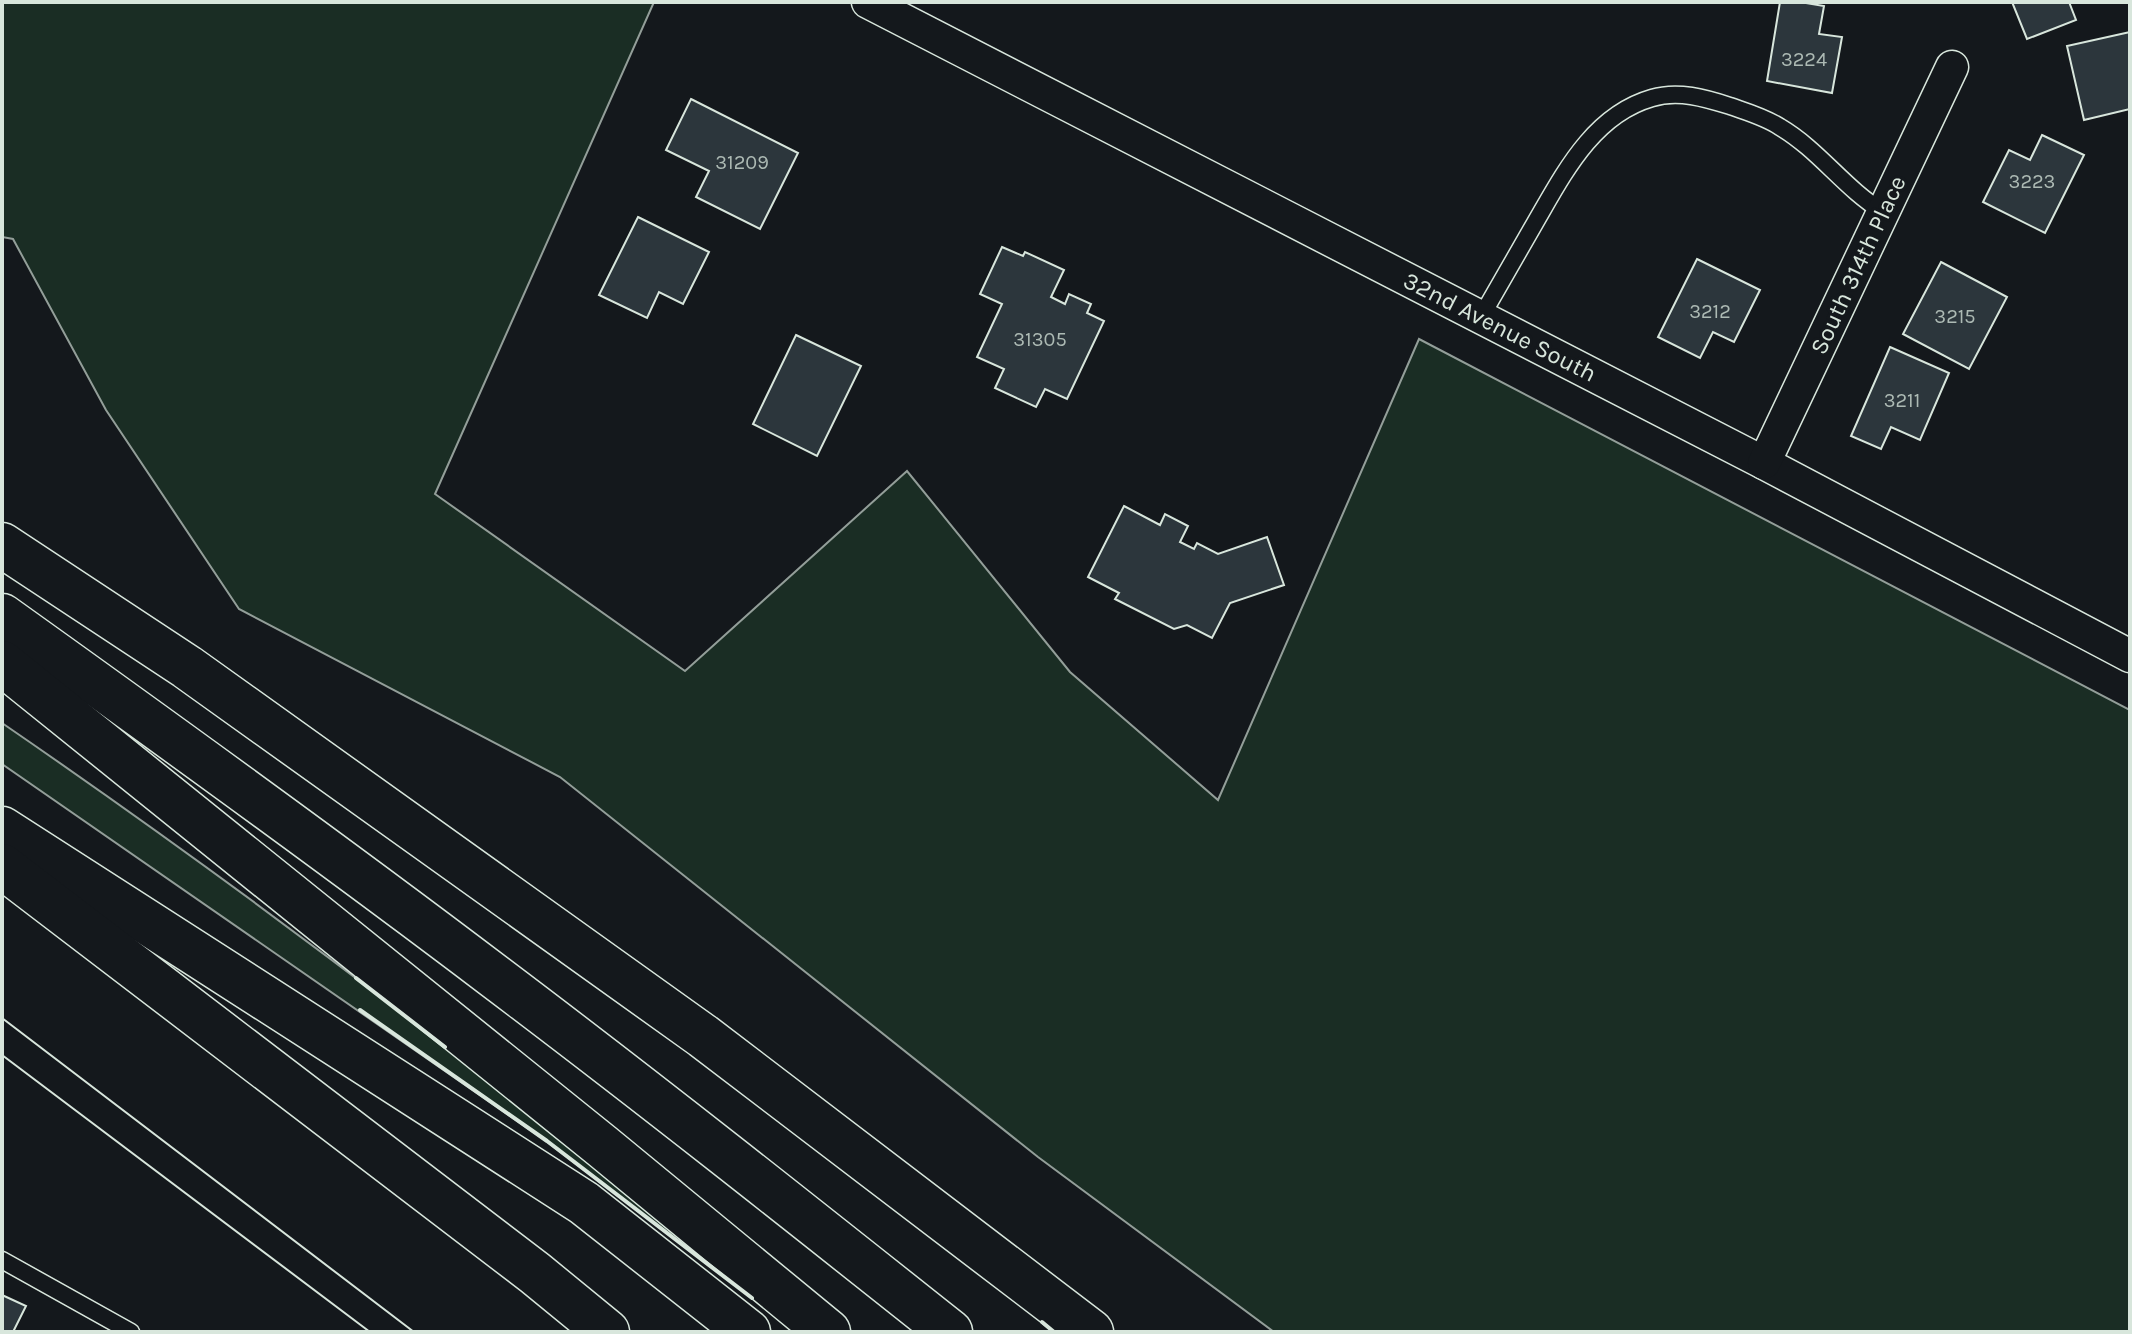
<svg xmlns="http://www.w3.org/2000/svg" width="2132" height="1334" font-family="Karla,sans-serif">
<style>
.green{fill:#1a2d24;stroke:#939e99;stroke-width:2}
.building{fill:#2c363c;stroke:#d8e6dc;stroke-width:2}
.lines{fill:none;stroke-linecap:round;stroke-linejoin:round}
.lane-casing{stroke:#d8e6dc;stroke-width:19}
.street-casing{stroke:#d8e6dc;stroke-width:35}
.highway-casing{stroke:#d8e6dc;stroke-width:47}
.lane{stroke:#14181c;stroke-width:16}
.street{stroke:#14181c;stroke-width:32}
.highway{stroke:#14181c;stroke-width:44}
.tram{stroke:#d8e6dc;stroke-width:2}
.wall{stroke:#d8e6dc;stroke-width:4}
.labels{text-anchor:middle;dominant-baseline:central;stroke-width:6;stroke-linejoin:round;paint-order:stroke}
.number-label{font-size:20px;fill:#adbab4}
.street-label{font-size:24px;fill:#d8e6dc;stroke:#14181c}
</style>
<rect width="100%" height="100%" fill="#14181c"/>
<!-- green -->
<g class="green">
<path d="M2,2H654L435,494L685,671L907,471L1070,672L1218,800L1419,339L2130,710V1332H1274L1038,1157L560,777L239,609L106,410L13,239L2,237Z"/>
<path d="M2,723C190,852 373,988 551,1129C622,1186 691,1246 760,1304L546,1141L2,764Z"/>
</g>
<!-- building -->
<g class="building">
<path d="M1780,2H1800L1824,6L1819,34L1842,37L1832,93L1767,81Z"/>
<path d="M2012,2H2069L2076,20L2027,39Z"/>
<path d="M2130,32V109L2084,120L2067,46Z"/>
<path d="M691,99L798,153L760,229L696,197L709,171L666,150Z"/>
<path d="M2042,135L2084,155L2045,233L1983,202L2009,150L2030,160Z"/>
<path d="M638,217L709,252L683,304L659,292L647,318L599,295Z"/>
<path d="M1002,247L1023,256L1025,252L1064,270L1051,297L1065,304L1069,294L1091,304L1087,313L1104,321L1067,399L1045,389L1036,407L995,388L1004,369L977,357L1002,304L980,294Z"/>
<path d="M1697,259L1760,290L1734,342L1713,332L1700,358L1658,337Z"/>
<path d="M1941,262L2007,297L1969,369L1903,334Z"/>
<path d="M796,335L861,366L817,456L753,424Z"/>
<path d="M1890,347L1949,373L1920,440L1891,427L1881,449L1851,436Z"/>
<path d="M1124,506L1160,525L1165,514L1188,526L1180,542L1194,549L1197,543L1218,554L1267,537L1284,585L1230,603L1212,638L1187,625L1174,629L1115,599L1119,593L1088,577Z"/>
<path d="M2,1295L26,1306L13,1332H2Z"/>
</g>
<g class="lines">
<defs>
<g id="lane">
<path d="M1481,317C1499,286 1517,254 1535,223C1564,173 1593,115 1652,98C1678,90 1705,98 1730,106C1747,112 1765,117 1780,127C1819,150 1844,188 1883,212"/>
<path d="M2,1260L131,1332"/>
</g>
<g id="street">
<path d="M868,2L1764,463L2130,656"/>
<path d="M1764,463L1952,67"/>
</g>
<g id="highway">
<path d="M2,545L187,667L703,1036L1091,1332"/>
<path d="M2,616C167,734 332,853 494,976C648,1092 799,1212 950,1332"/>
<path d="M2,663L602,1146L828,1332"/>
<path d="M2,829L584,1203L748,1332"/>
<path d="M2,866L535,1273L607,1332"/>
</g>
</defs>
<!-- lane casing -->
<use href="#lane" class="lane-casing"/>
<!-- street casing -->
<use href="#street" class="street-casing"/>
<!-- highway casing -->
<use href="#highway" class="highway-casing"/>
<!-- lane -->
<use href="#lane" class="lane"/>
<!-- street -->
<use href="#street" class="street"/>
<!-- highway -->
<use href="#highway" class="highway"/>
<!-- tram -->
<g class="tram">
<path d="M2,1018L414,1332"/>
<path d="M2,1055L370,1332"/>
</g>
<!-- wall -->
<g class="wall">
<path d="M356,978L445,1047"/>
<path d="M360,1010L547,1141L752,1298"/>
<path d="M1042,1322L1054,1332"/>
</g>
</g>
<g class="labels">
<!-- number labels -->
<g class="number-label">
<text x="1804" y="59">3224</text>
<text x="742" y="162">31209</text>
<text x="2032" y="181">3223</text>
<text x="1710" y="311">3212</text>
<text x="1955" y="316">3215</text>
<text x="1040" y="339">31305</text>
<text x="1902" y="400">3211</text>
</g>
<!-- street labels -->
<g class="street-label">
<text transform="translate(1858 265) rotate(-65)">South 314th Place</text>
<text transform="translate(1500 327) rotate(27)">32nd Avenue South</text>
</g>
</g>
<!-- border -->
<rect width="2132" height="1334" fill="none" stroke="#d8e6dc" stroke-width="8"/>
</svg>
